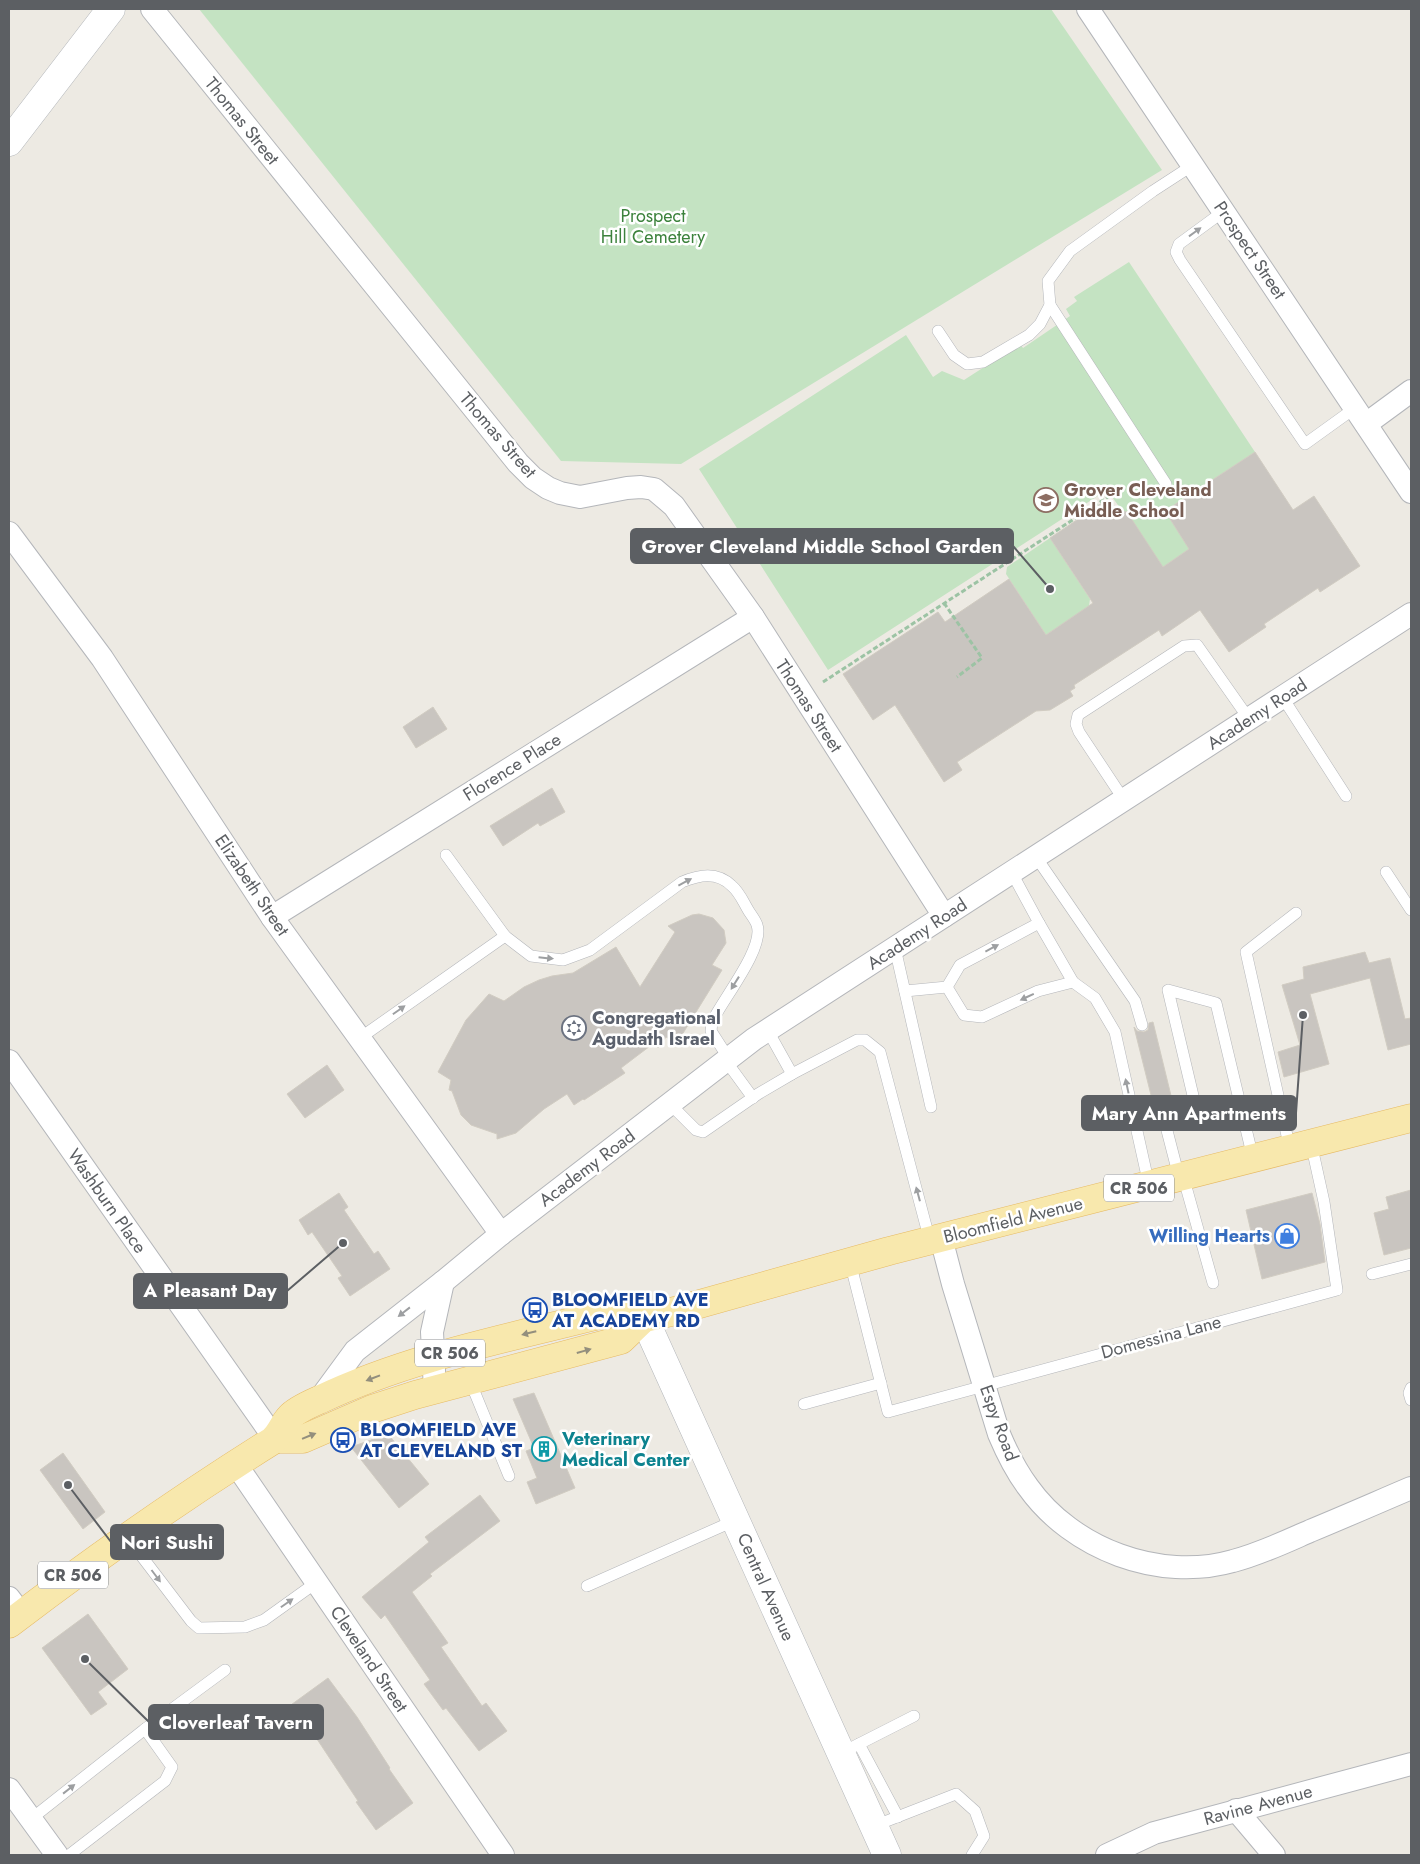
<svg xmlns="http://www.w3.org/2000/svg" width="1420" height="1864" font-family="Jost,sans-serif">
<style>
.green{fill:#c4e3c2}
.building{fill:#c9c5c0;stroke:#d1ccc2}
.lines{fill:none;stroke-linecap:round;stroke-linejoin:round}
.lane-casing{stroke:#b4b6ba;stroke-width:12}
.street-casing{stroke:#b4b6ba;stroke-width:24}
.secondary-casing{stroke:#b3b6ba;stroke-width:29}
.primary-casing{stroke:#e6ba64;stroke-width:29}
.path{stroke:#9cc3a4;stroke-width:3;stroke-dasharray:5 2.5;stroke-linecap:butt}
.lane{stroke:#fff;stroke-width:11}
.street{stroke:#fff;stroke-width:22}
.secondary{stroke:#fff;stroke-width:28}
.primary{stroke:#f8e8ad;stroke-width:28}
.oneway{fill:#9d9fa1}
.oneway2{fill:#938f7d}
.labels{text-anchor:middle;dominant-baseline:central;stroke-width:5;stroke-linejoin:round;paint-order:stroke}
.shield{fill:#fff;stroke:#8d8f92;stroke-width:1}
.shield-label{font-size:16px;font-weight:bold;fill:#5c5f63}
.street-label{font-size:18px;fill:#5c5f63;stroke:#fff}
.park-label{font-size:18px;fill:#3c823c;stroke:#fff}
.education-label{font-size:18px;font-weight:bold;fill:#785e54;stroke:#fff;text-anchor:start}
.worship-label{font-size:18px;font-weight:bold;fill:#5b616d;stroke:#fff;text-anchor:start}
.shop-label{font-size:18px;font-weight:bold;fill:#366cbe;stroke:#fff;text-anchor:end}
.transit-label{font-size:18px;font-weight:bold;fill:#164399;stroke:#fff;text-anchor:start}
.culture-label{font-size:18px;font-weight:bold;fill:#0d838f;stroke:#fff;text-anchor:start}
.leader{fill:none;stroke:#5c5f63;stroke-width:2}
.callout-dot{fill:#5c5f63;stroke:#fff;stroke-width:2}
.callout{fill:#5c5f63;stroke:#5c5f63;stroke-width:2}
.callout-label{font-size:19px;text-anchor:middle;font-weight:bold;fill:#fff}
</style>
<rect width="100%" height="100%" fill="#edeae3"/>
<!-- green -->
<g class="green">
<path d="M199,9H1051L1162,170L681,464L561,461Z"/>
<path d="M1129,262L1255,452L1165,511L1189,549L1163,567L1107,490L828,670L699,469L906,335L933,377L942,371L964,380L1020,344L1023,348L1070,316L1066,309L1077,301L1074,297Z"/>
<path d="M1050,538L1090,599L1089,606L1046,635L1006,574L1007,567Z"/>
</g>
<!-- building -->
<g class="building">
<path d="M1255,452L1293,510L1314,496L1360,566L1320,592L1318,588L1264,624L1266,627L1229,652L1200,610L1162,636L1159,630L1074,685L1075,688L1070,691L1073,696L1050,710L1036,711L957,762L962,770L944,782L895,705L873,720L843,674L938,612L945,622L1009,579L1046,635L1093,603L1050,538L1102,503L1106,508L1127,512L1163,567L1189,549L1165,511Z"/>
<path d="M433,707L447,729L416,748L403,727Z"/>
<path d="M552,788L565,812L540,826L538,823L503,846L490,826Z"/>
<path d="M699,914L713,918L724,930L726,943L712,965L722,970L677,1043L666,1037L658,1048L654,1043L621,1068L625,1073L584,1100L583,1099L574,1105L567,1094L544,1109L516,1133L497,1139V1134L471,1125L461,1115L452,1091L449,1090L451,1080L438,1072L466,1020L489,994L504,1001L524,987L539,980L552,976L573,973L616,947L640,987L675,932L668,926L692,915Z"/>
<path d="M1365,952L1369,963L1390,958L1405,1019L1411,1018V1044L1388,1050L1370,978L1310,994L1329,1064L1284,1077L1278,1052L1300,1045L1282,985L1304,979L1303,967Z"/>
<path d="M1153,1022L1175,1112L1170,1113L1168,1109L1162,1108L1157,1110L1156,1115L1134,1027L1137,1031L1144,1032L1148,1030L1149,1023Z"/>
<path d="M327,1065L344,1090L305,1118L287,1094Z"/>
<path d="M1411,1190V1248L1384,1255L1374,1213L1389,1209L1386,1197Z"/>
<path d="M339,1193L348,1207L344,1210L374,1254L378,1251L390,1269L350,1296L338,1278L342,1276L312,1232L308,1235L299,1220Z"/>
<path d="M1312,1193L1320,1224L1325,1262L1262,1279L1246,1210Z"/>
<path d="M534,1393L575,1488L536,1504L527,1482L537,1478L526,1451L534,1448L513,1399Z"/>
<path d="M388,1434L429,1484L399,1508L351,1447Z"/>
<path d="M63,1453L105,1512L83,1529L40,1470Z"/>
<path d="M480,1495L500,1521L430,1574L432,1576L412,1592L448,1643L441,1647L482,1706L486,1703L507,1731L479,1751L446,1708L443,1710L424,1684L430,1680L385,1615L381,1619L362,1597L429,1542L425,1537Z"/>
<path d="M88,1614L128,1669L98,1692L107,1704L91,1715L42,1648Z"/>
<path d="M328,1678L357,1717L390,1768L389,1769L413,1803L376,1830L356,1802L358,1801L309,1727L300,1733L284,1710Z"/>
</g>
<g class="lines">
<defs>
<g id="lane">
<path d="M1224,211L1179,244L1176,252L1180,260L1305,444L1355,408"/>
<path d="M1050,305L1166,484"/>
<path d="M938,331L954,355L967,364L983,362L1029,335L1040,324L1050,305L1048,281L1070,251L1153,191L1193,165"/>
<path d="M1283,698L1346,796"/>
<path d="M1124,800L1079,732L1076,724L1078,715L1184,646L1197,645L1249,719"/>
<path d="M446,855L505,936L531,956L563,960L590,950L682,882C699,875 717,871 732,886C739,892 743,901 747,908C750,914 755,919 757,925C765,948 722,1000 712,1022L711,1031L729,1059"/>
<path d="M1036,857L1135,1001L1142,1025"/>
<path d="M1386,872L1411,910"/>
<path d="M1012,873L1039,923L960,965L947,987L964,1015L982,1017L1038,991L1073,982"/>
<path d="M1039,923L1073,982L1095,998L1115,1032L1149,1185"/>
<path d="M895,948L931,1107"/>
<path d="M905,991L947,987"/>
<path d="M768,1031L792,1074"/>
<path d="M360,1038L505,936"/>
<path d="M726,1061L753,1098"/>
<path d="M670,1104L696,1130L703,1132L758,1094L792,1074L857,1040H865L880,1052L930,1241"/>
<path d="M1243,1110L1195,1104L1168,990L1216,1003L1253,1158"/>
<path d="M1163,1115L1179,1177"/>
<path d="M1290,1149L1246,952L1296,913"/>
<path d="M1183,1176L1213,1283"/>
<path d="M850,1262L888,1412L1337,1290L1324,1202L1311,1143"/>
<path d="M1372,1274L1411,1264"/>
<path d="M470,1381L509,1476"/>
<path d="M1411,1388L1409,1393L1411,1400"/>
<path d="M804,1404L881,1383"/>
<path d="M127,1537L191,1621L199,1628L245,1627L264,1620L317,1582"/>
<path d="M587,1586L736,1520"/>
<path d="M859,1744L898,1817"/>
<path d="M853,1747L914,1716"/>
<path d="M31,1819L145,1729"/>
<path d="M874,1826L956,1794L975,1811L984,1836L972,1855"/>
<path d="M69,1855L165,1781L172,1767L145,1729L225,1670"/>
</g>
<g id="street">
<path d="M152,9L518,463L533,478L548,488L560,493L580,497L627,488L641,487L654,489L674,506L753,617L944,916"/>
<path d="M1088,9L1411,492"/>
<path d="M1366,424L1411,391"/>
<path d="M9,533L102,658L272,917L501,1234"/>
<path d="M272,917L753,617"/>
<path d="M9,1061L275,1439"/>
<path d="M941,1238L953,1284L999,1434C1007,1453 1016,1471 1028,1487C1072,1549 1159,1582 1233,1561C1260,1554 1285,1542 1310,1531C1344,1517 1378,1502 1411,1488"/>
<path d="M435,1390L432,1332L443,1282"/>
<path d="M319,1400L355,1351L443,1282L501,1234L754,1039L1411,614"/>
<path d="M235,1463L503,1855"/>
<path d="M9,1598L21,1614"/>
<path d="M9,1789L57,1855"/>
<path d="M1236,1810L1274,1855"/>
<path d="M1107,1855L1154,1833L1411,1764"/>
</g>
<g id="secondary">
<path d="M9,142L111,9"/>
<path d="M644,1318L887,1855"/>
</g>
<g id="primary">
<path d="M275,1439H303L372,1409L415,1395L621,1340L644,1318"/>
<path d="M9,1624C94,1559 181,1498 272,1441C280,1435 283,1424 290,1417C296,1410 310,1404 319,1400C411,1356 514,1337 611,1312L644,1318L671,1312L889,1251L1411,1118"/>
</g>
</defs>
<!-- lane casing -->
<use href="#lane" class="lane-casing"/>
<!-- street casing -->
<use href="#street" class="street-casing"/>
<!-- secondary casing -->
<use href="#secondary" class="secondary-casing"/>
<!-- primary casing -->
<use href="#primary" class="primary-casing"/>
<!-- path -->
<g class="path">
<path d="M944,603L982,658L957,677"/>
<path d="M823,682L1111,495"/>
</g>
<!-- lane -->
<use href="#lane" class="lane"/>
<!-- street -->
<use href="#street" class="street"/>
<!-- secondary -->
<use href="#secondary" class="secondary"/>
<!-- primary -->
<use href="#primary" class="primary"/>
</g>
<!-- one-way arrows -->
<defs><path id="oneway-solid" d="M-6-.8H1V-3.2L6.5 0L1 3.2V.8H-6Z" transform="scale(1.25)"/></defs>
<g class="oneway">
<use href="#oneway-solid" transform="translate(1195 232) rotate(-36)"/>
<use href="#oneway-solid" transform="translate(685 882) rotate(-28)"/>
<use href="#oneway-solid" transform="translate(992 948) rotate(-28)"/>
<use href="#oneway-solid" transform="translate(546 958) rotate(6)"/>
<use href="#oneway-solid" transform="translate(735 983) rotate(122)"/>
<use href="#oneway-solid" transform="translate(1027 997) rotate(155)"/>
<use href="#oneway-solid" transform="translate(399 1010) rotate(-35)"/>
<use href="#oneway-solid" transform="translate(1127 1086) rotate(-102)"/>
<use href="#oneway-solid" transform="translate(918 1194) rotate(-105)"/>
<use href="#oneway-solid" transform="translate(404 1312) rotate(142)"/>
<use href="#oneway-solid" transform="translate(156 1576) rotate(53)"/>
<use href="#oneway-solid" transform="translate(287 1603) rotate(-35)"/>
<use href="#oneway-solid" transform="translate(69 1789) rotate(-38)"/>
</g>
<g class="oneway2">
<use href="#oneway-solid" transform="translate(529 1333) rotate(166)"/>
<use href="#oneway-solid" transform="translate(584 1351) rotate(-16)"/>
<use href="#oneway-solid" transform="translate(373 1378) rotate(159)"/>
<use href="#oneway-solid" transform="translate(309 1436) rotate(-22)"/>
</g>
<!-- icons -->
<defs>
<symbol id="school-ring" viewBox="-11 -11 22 22"><circle r="9.5" fill="#fff" stroke="#8d6e63" stroke-width="1.5"/><path d="M0-5L7-2L0 1L-7-2ZM-4 1L0 2.5L4 1V4Q0 6-4 4Z" fill="#8d6e63"/></symbol>
<symbol id="synagogue-ring" viewBox="-11 -11 22 22"><circle r="9.5" fill="#fff" stroke="#6b7280" stroke-width="1.5"/><path d="M0-6.5L5.6 3.2H-5.6ZM0 6.5L5.6-3.2H-5.6Z" fill="#6b7280"/></symbol>
<symbol id="shop-ring" viewBox="-11 -11 22 22"><circle r="9.5" fill="#fff" stroke="#3f7fe0" stroke-width="1.5"/><path d="M-5-2.5h2.3a2.7 3.5 0 0 1 5.4 0H5L5.5 6h-11ZM-1.5-2.5h3a1.5 2.3 0 0 0-3 0Z" fill="#3f7fe0"/></symbol>
<symbol id="bus-ring" viewBox="-11 -11 22 22"><circle r="9.5" fill="#fff" stroke="#1a4fb4" stroke-width="1.5"/><path d="M-5-6H5V4H4V6H2V4H-2V6H-4V4H-5ZM-3.5-4V0h7V-4ZM-3.5 1.2v1.5H-2V1.2ZM2 1.2v1.5H3.5V1.2Z" fill="#1a4fb4"/></symbol>
<symbol id="building-ring" viewBox="-11 -11 22 22"><circle r="9.5" fill="#fff" stroke="#0f9aa8" stroke-width="1.5"/><path d="M-4-6H4V6H1V3H-1V6H-4ZM-2.5-4.3h1.7v1.8h-1.7ZM.8-4.3h1.7v1.8H.8ZM-2.5-1h1.7V.8h-1.7ZM.8-1h1.7V.8H.8Z" fill="#0f9aa8"/></symbol>
</defs>
<g fill-rule="evenodd">
<use href="#school-ring" x="1032" y="486" width="28" height="28"/>
<use href="#synagogue-ring" x="560" y="1014" width="28" height="28"/>
<use href="#shop-ring" x="1273" y="1222" width="28" height="28"/>
<use href="#bus-ring" x="521" y="1296" width="28" height="28"/>
<use href="#bus-ring" x="329" y="1426" width="28" height="28"/>
<use href="#building-ring" x="530" y="1435" width="28" height="28"/>
</g>
<g class="labels">
<!-- shield labels -->
<g class="shield">
<rect x="1104" y="1174.5" width="70" height="27" rx="4"/>
<rect x="415" y="1339.5" width="70" height="27" rx="4"/>
<rect x="38" y="1561.5" width="70" height="27" rx="4"/>
</g>
<g class="shield-label">
<text x="1139" y="1188">CR 506</text>
<text x="450" y="1353">CR 506</text>
<text x="73" y="1575">CR 506</text>
</g>
<!-- street labels -->
<g class="street-label">
<text transform="translate(242 121) rotate(51)">Thomas Street</text>
<text transform="translate(1250 250) rotate(56)">Prospect Street</text>
<text transform="translate(498 435) rotate(49)">Thomas Street</text>
<text transform="translate(809 706) rotate(57)">Thomas Street</text>
<text transform="translate(1257 714) rotate(-33)">Academy Road</text>
<text transform="translate(512 767) rotate(-32)">Florence Place</text>
<text transform="translate(252 885) rotate(56)">Elizabeth Street</text>
<text transform="translate(917 934) rotate(-33)">Academy Road</text>
<text transform="translate(587 1168) rotate(-37)">Academy Road</text>
<text transform="translate(107 1201) rotate(55)">Washburn Place</text>
<text transform="translate(1013 1220) rotate(-14)">Bloomfield Avenue</text>
<text transform="translate(1161 1337) rotate(-15)">Domessina Lane</text>
<text transform="translate(999 1423) rotate(70)">Espy Road</text>
<text transform="translate(766 1587) rotate(66)">Central Avenue</text>
<text transform="translate(369 1659) rotate(56)">Cleveland Street</text>
<text transform="translate(1258 1805) rotate(-15)">Ravine Avenue</text>
</g>
<!-- park labels -->
<g class="park-label">
<text x="653" y="216">Prospect<tspan x="653" dy="21">Hill Cemetery</tspan></text>
</g>
<!-- education labels -->
<g class="education-label">
<text x="1064" y="490">Grover Cleveland<tspan x="1064" dy="21">Middle School</tspan></text>
</g>
<!-- worship labels -->
<g class="worship-label">
<text x="592" y="1018">Congregational<tspan x="592" dy="21">Agudath Israel</tspan></text>
</g>
<!-- shop labels -->
<g class="shop-label">
<text x="1270" y="1236">Willing Hearts</text>
</g>
<!-- transit labels -->
<g class="transit-label">
<text x="552" y="1300">BLOOMFIELD AVE<tspan x="552" dy="21">AT ACADEMY RD</tspan></text>
<text x="360" y="1430">BLOOMFIELD AVE<tspan x="360" dy="21">AT CLEVELAND ST</tspan></text>
</g>
<!-- culture labels -->
<g class="culture-label">
<text x="562" y="1439">Veterinary<tspan x="562" dy="21">Medical Center</tspan></text>
</g>
</g>
<!-- callouts -->
<path class="leader" d="M1050 589L1013 546M1303 1015L1296 1113M343 1243L287 1291M68 1485L111 1542M85 1659L149 1722"/>
<g class="callout-dot">
<circle cx="1050" cy="589" r="5"/>
<circle cx="1303" cy="1015" r="5"/>
<circle cx="343" cy="1243" r="5"/>
<circle cx="68" cy="1485" r="5"/>
<circle cx="85" cy="1659" r="5"/>
</g>
<g class="callout">
<rect x="631" y="529" width="382" height="34" rx="5"/>
<rect x="1082" y="1096" width="214" height="34" rx="5"/>
<rect x="134" y="1274" width="153" height="34" rx="5"/>
<rect x="111" y="1525" width="112" height="34" rx="5"/>
<rect x="149" y="1705" width="174" height="34" rx="5"/>
</g>
<g class="callout-label">
<text x="822" y="553">Grover Cleveland Middle School Garden</text>
<text x="1189" y="1120">Mary Ann Apartments</text>
<text x="210" y="1297">A Pleasant Day</text>
<text x="167" y="1549">Nori Sushi</text>
<text x="236" y="1729">Cloverleaf Tavern</text>
</g>
<!-- border -->
<rect width="1420" height="1864" fill="none" stroke="#5c5f63" stroke-width="20"/>
</svg>
